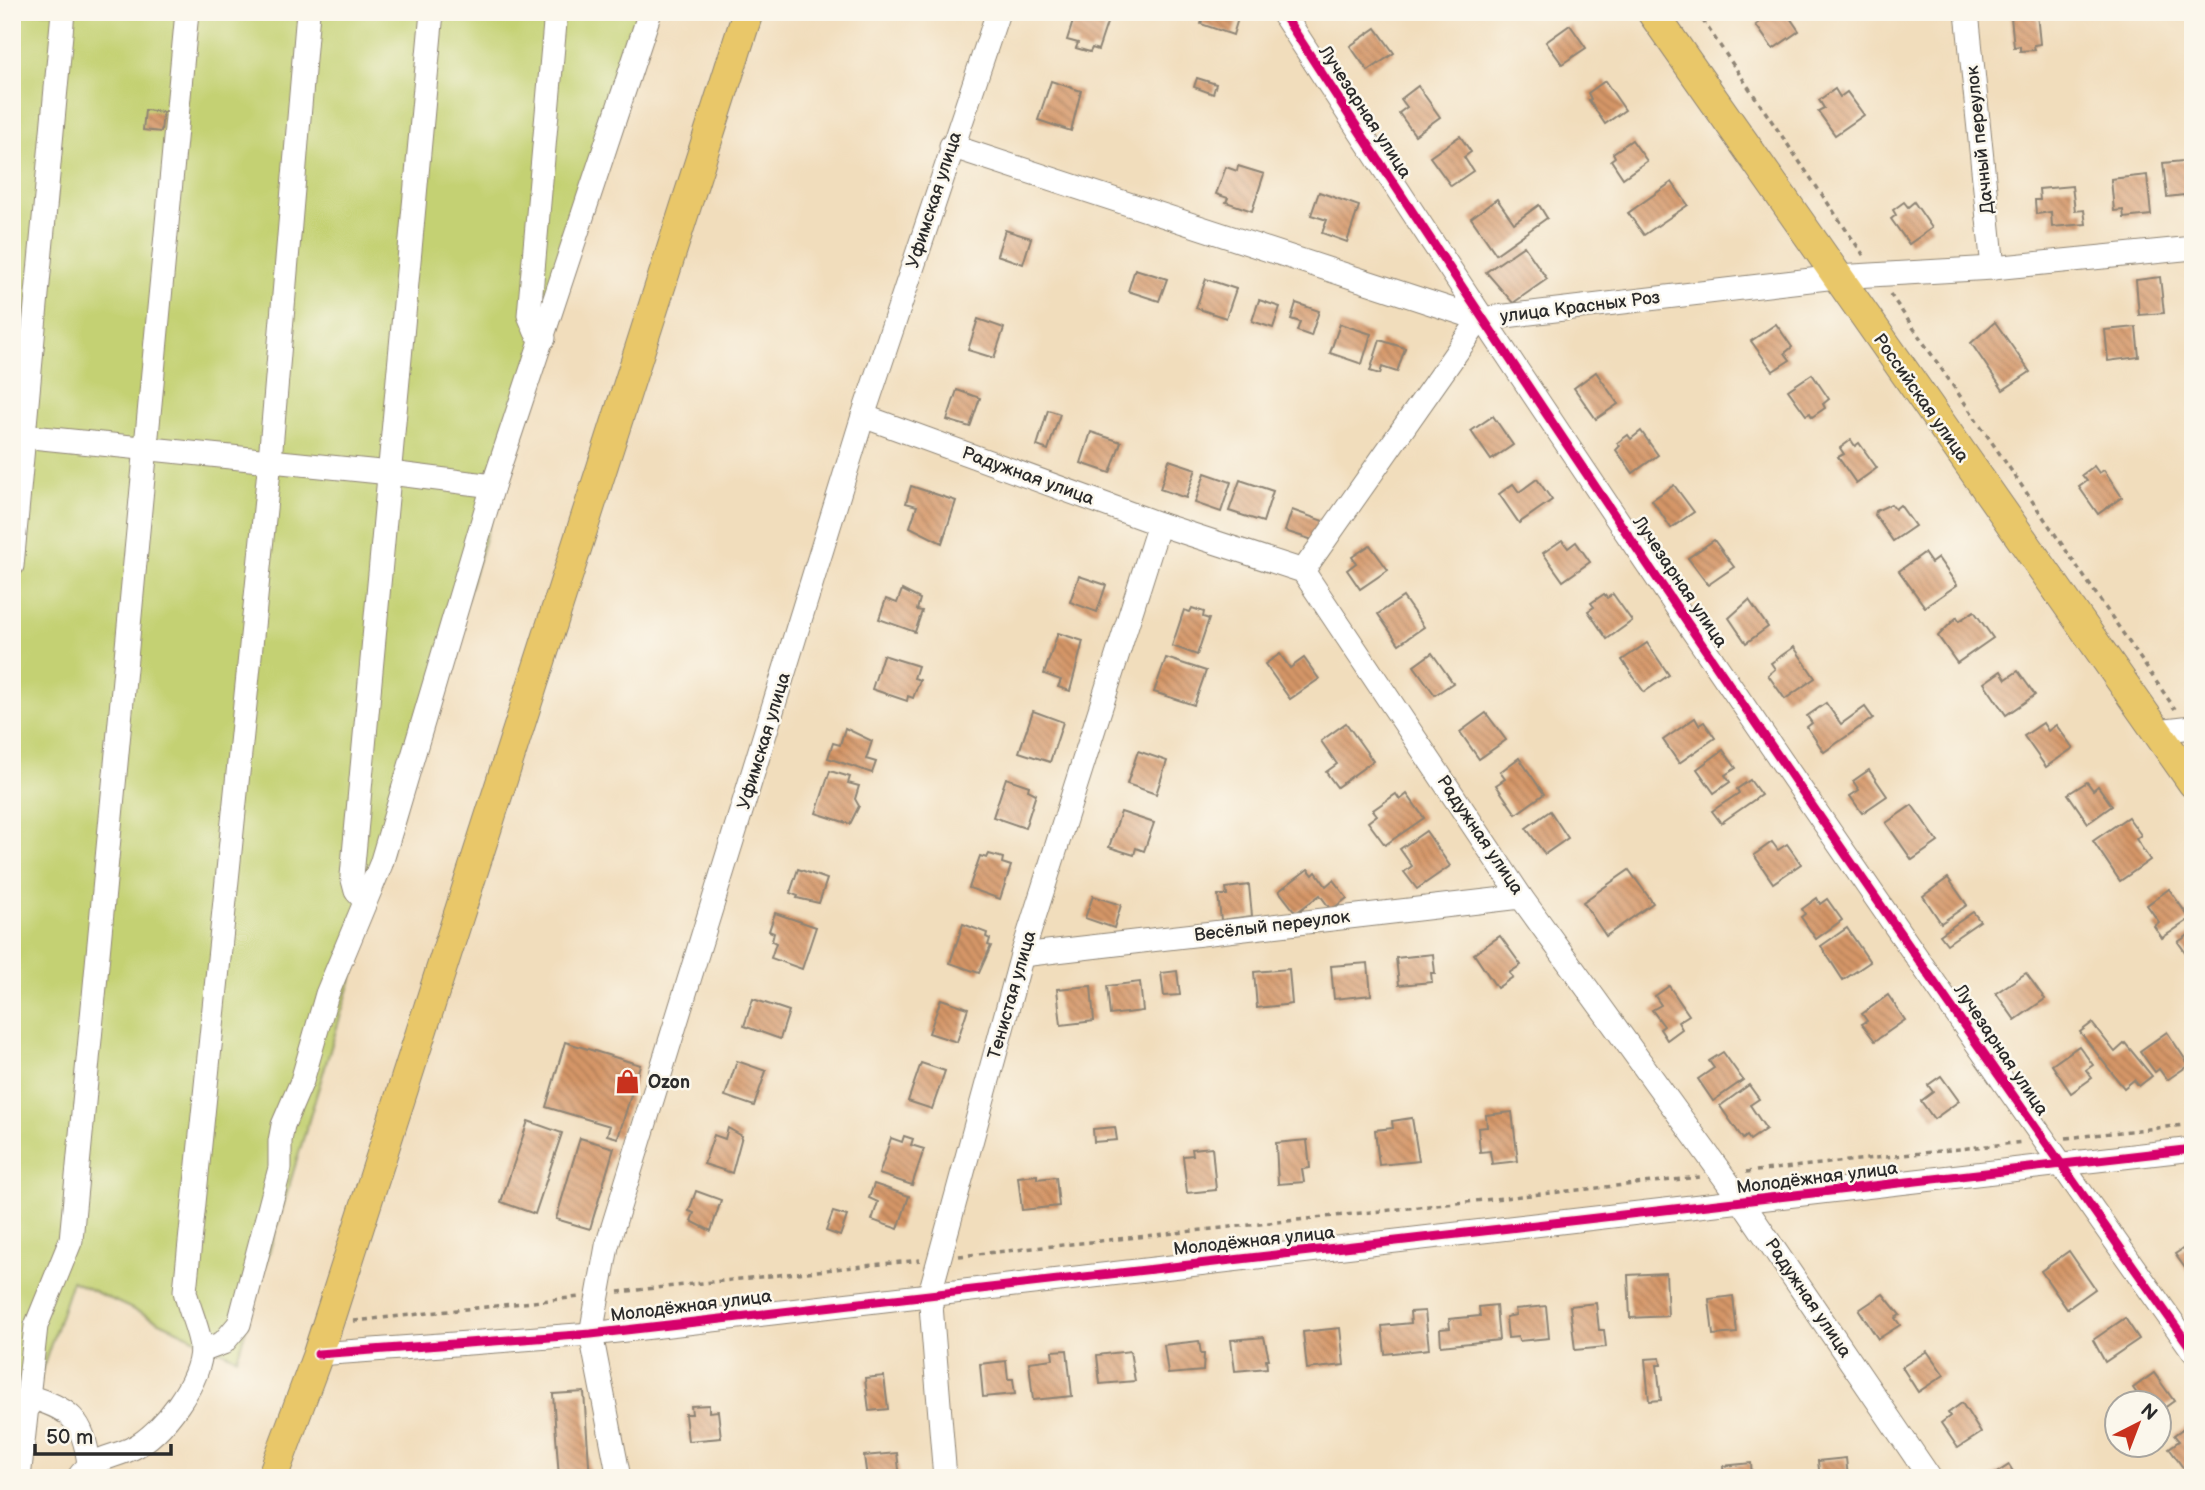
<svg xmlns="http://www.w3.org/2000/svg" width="2205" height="1490" font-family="'Balsamiq Sans',sans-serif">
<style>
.garden{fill:#c4d173;stroke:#787e4f;stroke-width:2}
.building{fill:url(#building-back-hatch)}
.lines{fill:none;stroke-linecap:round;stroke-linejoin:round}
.minor-casing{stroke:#8e8474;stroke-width:25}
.major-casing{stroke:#8e8474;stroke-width:32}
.path{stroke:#8e8474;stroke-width:3.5;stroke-dasharray:5 5;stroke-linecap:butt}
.minor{stroke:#fff;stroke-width:23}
.major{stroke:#e9c769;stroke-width:30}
.cycleway-casing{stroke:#fbf7ec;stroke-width:13}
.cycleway{stroke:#d6006c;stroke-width:9}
.labels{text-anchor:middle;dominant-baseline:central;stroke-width:5;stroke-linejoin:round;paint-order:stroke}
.street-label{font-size:18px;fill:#2b2b2b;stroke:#fbf7ec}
.poi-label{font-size:18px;font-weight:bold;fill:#2b2b2b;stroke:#fbf7ec;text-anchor:start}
</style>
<defs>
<pattern id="building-back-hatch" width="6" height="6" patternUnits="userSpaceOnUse" patternTransform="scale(1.75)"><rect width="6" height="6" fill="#d59667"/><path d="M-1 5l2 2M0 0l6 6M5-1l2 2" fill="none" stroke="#ad7b55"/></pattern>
</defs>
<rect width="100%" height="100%" fill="#fbf7ec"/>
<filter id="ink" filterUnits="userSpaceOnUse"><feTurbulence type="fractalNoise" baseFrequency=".0143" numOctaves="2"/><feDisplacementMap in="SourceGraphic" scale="14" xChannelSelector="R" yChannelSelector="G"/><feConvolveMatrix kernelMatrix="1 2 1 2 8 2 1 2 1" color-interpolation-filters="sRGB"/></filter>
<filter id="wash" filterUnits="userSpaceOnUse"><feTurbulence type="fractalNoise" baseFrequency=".00686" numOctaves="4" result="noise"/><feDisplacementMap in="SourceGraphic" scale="28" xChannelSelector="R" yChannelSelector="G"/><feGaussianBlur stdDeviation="1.57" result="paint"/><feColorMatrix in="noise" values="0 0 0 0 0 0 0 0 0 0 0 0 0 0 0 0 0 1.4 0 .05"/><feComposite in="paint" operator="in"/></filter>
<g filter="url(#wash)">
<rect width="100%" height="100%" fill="#f1ddbc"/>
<!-- garden -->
<path class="garden" d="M12,12H644L237,1358L72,1281L13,1458Z"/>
<g id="blocks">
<!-- building -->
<g class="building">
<path d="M1076,12L1108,20L1098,50L1092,48L1090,52L1076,48L1078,43L1067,40Z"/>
<path d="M1205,12H1240L1233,35L1201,24Z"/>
<path d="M1762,12H1786L1799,31L1773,49L1756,25L1766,18Z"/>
<path d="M2037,14L2040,44L2034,45L2035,50L2020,51V46L2014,47L2011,17Z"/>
<path d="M1570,25L1586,48L1562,64L1546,42Z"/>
<path d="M1376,28L1394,53L1368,71L1350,46Z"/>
<path d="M1197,78L1216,84L1213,94L1194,87Z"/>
<path d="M1051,81L1081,91L1071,131L1038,120Z"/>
<path d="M1605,81L1625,110L1605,124L1589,100L1591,99L1588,93Z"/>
<path d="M1418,86L1440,117L1415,135L1399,113L1407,107L1401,99Z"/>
<path d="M1835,89L1840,97L1847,92L1864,115L1835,135L1818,111L1824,108L1819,100Z"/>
<path d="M145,110L163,112L161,132L143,130Z"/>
<path d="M1460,136L1471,152L1464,157L1473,171L1451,186L1430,157Z"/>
<path d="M1632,140L1647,161L1623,178L1611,160L1615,157L1613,153Z"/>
<path d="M2193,160V194L2167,197L2163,163Z"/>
<path d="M1238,166L1264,174L1252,211L1226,202L1228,198L1216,194L1226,167L1237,171Z"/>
<path d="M2147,175L2151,215L2124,218L2123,210L2114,211L2111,179Z"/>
<path d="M1672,182L1688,205L1644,235L1628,213Z"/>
<path d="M2072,186L2075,211L2084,210L2086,224L2052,227L2051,212L2036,214L2035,200H2040L2039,189Z"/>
<path d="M1319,192L1359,206L1347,242L1322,233L1327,220L1311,215Z"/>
<path d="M1497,199L1514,223L1539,205L1547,218L1496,254L1471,218Z"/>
<path d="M1904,202L1908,207L1914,202L1932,228L1909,244L1891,219L1896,215L1893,210Z"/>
<path d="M1005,230L1031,238L1023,264L997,255Z"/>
<path d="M1524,246L1547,279L1513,303L1486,272Z"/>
<path d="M1135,269L1167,279L1159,301L1128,291Z"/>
<path d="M2160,277L2164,313L2139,315L2136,280Z"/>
<path d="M1206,279L1236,289L1226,318L1196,308Z"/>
<path d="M1259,300L1280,307L1273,328L1252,321Z"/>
<path d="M1296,303L1319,311L1311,336L1297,331L1300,322L1291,319Z"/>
<path d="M978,319L1004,328L994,358L968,350Z"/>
<path d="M1995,322L2030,372L2003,390L1971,343Z"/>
<path d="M1340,324L1371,334L1362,364L1330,353Z"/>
<path d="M1776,324L1792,347L1785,353L1790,360L1773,371L1751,341Z"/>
<path d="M2136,327L2139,357L2108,361L2105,330Z"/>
<path d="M1380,340L1405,348L1397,372L1382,367L1380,374L1370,371Z"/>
<path d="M1596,372L1618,404L1596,419L1574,388Z"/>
<path d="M1812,374L1829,399L1823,404L1825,408L1812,417L1810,413L1806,415L1788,390Z"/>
<path d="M957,390L980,398L970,427L947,420Z"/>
<path d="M1048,410L1060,414L1048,450L1037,446Z"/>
<path d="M1493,416L1513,445L1491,460L1471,431Z"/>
<path d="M1641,431L1658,455L1633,473L1616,450L1620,446L1617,443L1628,435L1631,439Z"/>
<path d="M1091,432L1121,442L1110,473L1081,463Z"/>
<path d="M1851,440L1855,446L1859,443L1877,468L1856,483L1838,457L1844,454L1840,448Z"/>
<path d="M1169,460L1196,469L1186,498L1160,489Z"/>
<path d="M2094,466L2099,473L2104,470L2122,497L2098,514L2079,487L2087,481L2082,475Z"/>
<path d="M1205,473L1231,482L1221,512L1195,503Z"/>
<path d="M1537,479L1552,500L1519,523L1499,494L1513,484L1519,492Z"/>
<path d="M1240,480L1273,491L1263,522L1229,511Z"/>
<path d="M1674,485L1694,512L1671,528L1652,500Z"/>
<path d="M911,486L956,501L942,543L910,527L917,506L906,503Z"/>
<path d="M1891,504L1895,509L1900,505L1915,526L1893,541L1875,515L1876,511Z"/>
<path d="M1292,510L1326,522L1319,542L1285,531Z"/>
<path d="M1562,540L1568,548L1576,542L1590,562L1563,581L1543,553Z"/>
<path d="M1714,540L1734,567L1708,585L1688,558Z"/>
<path d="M1370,545L1388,570L1360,589L1347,570L1356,563L1352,557Z"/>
<path d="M1924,553L1931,563L1938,558L1957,585L1925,607L1899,571Z"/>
<path d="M1079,576L1106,585L1097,612L1070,602Z"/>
<path d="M902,590L920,599L917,610L922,611L915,632L879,619L886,599L897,603Z"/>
<path d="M1604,594L1607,598L1613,594L1632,621L1607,639L1588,611L1594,607L1591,603Z"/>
<path d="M1403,597L1424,627L1399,644L1378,614Z"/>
<path d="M1749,600L1768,627L1746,643L1729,618Z"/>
<path d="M1192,608L1204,612L1203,617L1209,619L1197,655L1172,646L1184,610L1190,612Z"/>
<path d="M1974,611L1993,638L1957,663L1938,636L1957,617L1959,621Z"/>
<path d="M1058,633L1083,641L1070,691L1058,687L1061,680L1044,674Z"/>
<path d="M1647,643L1669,675L1644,692L1622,660Z"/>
<path d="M1794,647L1815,678L1785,699L1768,675L1775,669L1771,663Z"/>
<path d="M1432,653L1453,683L1435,695L1414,666Z"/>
<path d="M1280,654L1290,668L1304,658L1319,679L1290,699L1265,664Z"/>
<path d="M883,655L918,666L914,678L920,680L913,698L908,696L907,701L872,689Z"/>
<path d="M1166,658L1206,671L1194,705L1154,692Z"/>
<path d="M2001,671L2006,679L2018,671L2035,695L2006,715L1984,683Z"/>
<path d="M1826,703L1841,724L1865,707L1873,718L1824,752L1807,727L1812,723L1807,716Z"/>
<path d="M1033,711L1063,722L1050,762L1019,752Z"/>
<path d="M1486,713L1506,740L1479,759L1460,732Z"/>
<path d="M1695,718L1699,725L1704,722L1715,738L1679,763L1663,740Z"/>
<path d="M1346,723L1373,761L1337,787L1326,772L1337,764L1321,741Z"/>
<path d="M2043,723L2048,731L2056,725L2073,748L2046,767L2024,736Z"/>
<path d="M845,728L872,741L866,759L876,762L872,773L828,758L833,743L840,745Z"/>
<path d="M1723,750L1736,768L1725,775L1730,782L1714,793L1697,769Z"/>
<path d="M1138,751L1167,761L1156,794L1127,784Z"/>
<path d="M1519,758L1544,794L1516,814L1496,785L1505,779L1500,772Z"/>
<path d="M1869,770L1887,796L1862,813L1850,796L1859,790L1853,781Z"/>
<path d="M830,771L850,777L848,783L859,786L855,799L859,806L850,824L816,813Z"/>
<path d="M1006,778L1029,786L1028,790L1036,794L1025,828L993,817Z"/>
<path d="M1750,780L1761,795L1721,823L1712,811L1739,793L1737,789Z"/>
<path d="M2087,782L2093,790L2098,786L2112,806L2088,823L2068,794Z"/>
<path d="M1396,794L1400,800L1407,794L1424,818L1385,845L1368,822L1377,815L1373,810Z"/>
<path d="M1912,805L1938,842L1912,860L1886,823Z"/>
<path d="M1550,811L1568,838L1545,854L1526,828Z"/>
<path d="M1121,812L1154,823L1144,851L1136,848L1134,855L1109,847Z"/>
<path d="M2128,817L2141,835L2136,839L2150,860L2120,881L2093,841Z"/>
<path d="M1426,831L1450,866L1417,889L1404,872L1412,866L1400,849Z"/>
<path d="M1772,842L1778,850L1787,844L1801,864L1773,883L1754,855Z"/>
<path d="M989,854L1003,858L1002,863L1011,866L1000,899L969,888L980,856L987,858Z"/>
<path d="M798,869L827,879L819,903L797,898L798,896L790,893Z"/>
<path d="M1308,869L1313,875L1316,872L1326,886L1333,880L1347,898L1331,910L1320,895L1296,913L1279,891Z"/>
<path d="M1629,870L1653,903L1606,936L1583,902Z"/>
<path d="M1948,878L1967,905L1941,923L1923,896Z"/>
<path d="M1249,885L1252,916L1221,920L1218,895H1227L1226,888Z"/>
<path d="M2169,889L2190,919L2162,938L2154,926L2159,922L2147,905Z"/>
<path d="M1093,896L1121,905L1114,928L1085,918Z"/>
<path d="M1817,898L1820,904L1827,899L1842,920L1816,939L1801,917L1805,914L1802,909Z"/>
<path d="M1973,912L1980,921L1947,944L1940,935Z"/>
<path d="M775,913L816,927L802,969L771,958L776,943L772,941L774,933L769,931Z"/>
<path d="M963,924L987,933L986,937L990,939L988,945L991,946L979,973L950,963Z"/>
<path d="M1847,928L1870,962L1843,980L1821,946Z"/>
<path d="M2193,932V963L2178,942Z"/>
<path d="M1500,936L1521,965L1509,973L1513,977L1497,988L1474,954Z"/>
<path d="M1433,954L1435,973H1431L1432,982L1399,985L1396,958Z"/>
<path d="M1368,963L1371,995L1334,999L1331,966Z"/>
<path d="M1289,969L1292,1004L1257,1008L1254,972Z"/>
<path d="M1177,971L1180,995L1164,996L1161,973Z"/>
<path d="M2026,973L2045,999L2015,1020L1996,993Z"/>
<path d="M1140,982L1143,1011L1110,1015L1107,986Z"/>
<path d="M1091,986L1094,1021L1061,1025L1057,989Z"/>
<path d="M1669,986L1689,1015L1678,1022L1682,1029L1667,1040L1660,1029L1664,1026L1652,1010L1661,1005L1655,996Z"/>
<path d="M1888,995L1905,1020L1875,1041L1862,1024L1867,1021L1862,1014Z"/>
<path d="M753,999L789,1011L780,1039L744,1026Z"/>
<path d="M941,999L968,1008L957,1042L929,1033Z"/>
<path d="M2092,1023L2115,1052L2125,1043L2152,1076L2139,1086L2134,1080L2124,1088L2080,1032Z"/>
<path d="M2167,1032L2189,1065L2167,1080L2159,1069L2155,1072L2140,1051Z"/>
<path d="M565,1042L640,1065L618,1138L607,1135L610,1126L546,1107Z"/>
<path d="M2079,1046L2093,1065L2086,1070L2092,1078L2071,1093L2052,1065Z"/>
<path d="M1723,1052L1743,1080L1713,1101L1698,1079L1714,1068L1709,1061Z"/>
<path d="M737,1061L766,1071L754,1106L725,1096Z"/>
<path d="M921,1063L945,1071L932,1109L908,1101Z"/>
<path d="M1941,1076L1959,1101L1934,1119L1921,1101L1933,1092L1928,1085Z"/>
<path d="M1749,1085L1759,1099L1750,1105L1766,1129L1750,1140L1747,1136L1743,1139L1720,1106Z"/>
<path d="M1512,1112L1518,1161L1492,1164L1490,1151L1480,1152L1478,1128L1487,1127L1486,1115Z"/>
<path d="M1412,1118L1419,1161L1379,1165L1375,1130L1393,1128L1392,1121Z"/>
<path d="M528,1121L562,1133L535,1214L501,1202Z"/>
<path d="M1115,1127L1117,1140L1094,1142L1093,1129Z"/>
<path d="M728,1128L742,1136L732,1173L704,1164L714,1135L725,1139Z"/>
<path d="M904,1136L913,1139L911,1145L924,1149L912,1185L879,1174L891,1138L902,1142Z"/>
<path d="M580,1138L614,1148L590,1229L556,1219Z"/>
<path d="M1307,1140L1310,1168L1302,1169L1304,1182L1278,1184L1276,1143Z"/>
<path d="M1212,1147L1216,1190L1187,1193L1183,1156L1193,1155L1192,1149Z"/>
<path d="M1037,1175V1179L1056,1177L1059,1206L1022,1210L1018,1177Z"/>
<path d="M874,1184L909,1196L898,1229L872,1220L878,1202L869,1198Z"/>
<path d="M696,1191L721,1200L711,1231L691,1221L694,1213L689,1211Z"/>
<path d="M833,1212L847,1216L840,1236L826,1231Z"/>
<path d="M2193,1242V1279L2175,1254Z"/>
<path d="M2069,1251L2095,1289L2067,1309L2041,1271Z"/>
<path d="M1666,1273L1668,1316L1630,1318L1628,1275Z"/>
<path d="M1883,1294L1900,1315L1895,1318L1900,1325L1878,1339L1859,1310Z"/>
<path d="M1733,1296L1737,1333L1713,1335L1709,1299Z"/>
<path d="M1596,1303L1599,1330H1604L1606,1347L1575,1350L1570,1306Z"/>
<path d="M1496,1305L1499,1340L1441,1346L1440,1329L1450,1328L1449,1319L1480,1316L1479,1307Z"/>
<path d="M1546,1306L1549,1338L1519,1341L1518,1337L1508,1338L1506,1317L1516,1315L1515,1309Z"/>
<path d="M1425,1311L1429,1349L1385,1354L1382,1326L1411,1323L1410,1312Z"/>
<path d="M2125,1318L2139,1339L2105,1362L2093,1340Z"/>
<path d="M1340,1328L1344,1365L1307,1369L1303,1332Z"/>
<path d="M1264,1337L1269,1359H1266L1267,1368L1235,1371L1231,1340Z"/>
<path d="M1199,1341L1201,1354H1204L1203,1371L1168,1374L1164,1345Z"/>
<path d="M1067,1350L1072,1396L1033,1400L1029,1362L1053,1359L1052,1351Z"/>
<path d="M1130,1351L1135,1381L1100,1384L1097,1355Z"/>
<path d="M1927,1351L1944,1375L1918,1392L1902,1367Z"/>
<path d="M1660,1358L1661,1365H1657L1661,1400L1649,1401L1645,1359Z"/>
<path d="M1006,1361L1008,1379H1013L1015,1394L983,1397L980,1364Z"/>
<path d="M2154,1373L2174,1401L2160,1411V1402H2143L2133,1388Z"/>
<path d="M884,1376L888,1409L869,1411L865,1378Z"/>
<path d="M584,1392L590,1478H559L553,1394Z"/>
<path d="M1962,1403L1981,1433L1958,1448L1941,1423L1950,1416L1948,1413Z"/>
<path d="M709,1405V1412L718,1411L721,1438L688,1441L685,1414H692L691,1406Z"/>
<path d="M2187,1426L2193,1431V1474L2189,1476L2169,1448L2179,1441L2174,1435Z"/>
<path d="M897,1453L900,1478H867L864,1456Z"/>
<path d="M1846,1458L1848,1478H1820L1818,1461Z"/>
<path d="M1751,1463L1752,1478H1724L1723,1466Z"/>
<path d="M2009,1465L2017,1478H1989Z"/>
</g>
</g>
</g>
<g filter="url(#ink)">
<use href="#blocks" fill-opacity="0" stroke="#8e8474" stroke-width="2"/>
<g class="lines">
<defs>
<g id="minor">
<path d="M1282,12C1575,465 1881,911 2193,1351"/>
<path d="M1967,12L1993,268"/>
<path d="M951,146L1480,319L1836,277L1993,268L2193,248"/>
<path d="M544,338L536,332L529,315L556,12"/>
<path d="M863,416L1159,524L1303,571L1521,897L1742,1202L1930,1478"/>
<path d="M12,435L390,473L493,486"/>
<path d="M12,566L63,12"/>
<path d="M1303,571L1480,319"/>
<path d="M2157,731L2193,727"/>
<path d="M364,900L356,891L352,876L432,12"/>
<path d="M1022,955L1521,897"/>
<path d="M201,1351L223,1343L239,1324L280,1168V1141L283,1125L302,1081L327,994L381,864L493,486L650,12"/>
<path d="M318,1354L591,1334L2193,1149"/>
<path d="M27,1396C70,1409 83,1418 89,1464"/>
<path d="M19,1478L36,1326L71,1240L187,12"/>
<path d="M78,1478C92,1457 113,1458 133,1448C163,1433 201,1381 201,1348C200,1332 189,1310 185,1291L270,460L308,12"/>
<path d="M619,1478L591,1334L607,1246L863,416L998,12"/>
<path d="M945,1478L930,1293L1022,955L1159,524"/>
</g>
<g id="major">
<path d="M1652,12L2193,783"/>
<path d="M272,1478L318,1354L748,12"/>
</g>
</defs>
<!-- minor casing -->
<use href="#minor" class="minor-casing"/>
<!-- major casing -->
<use href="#major" class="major-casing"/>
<!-- path -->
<g class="path">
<path d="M1697,12L1864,256"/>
<path d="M1890,294L2175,709"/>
<path d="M2066,1138L2193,1124"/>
<path d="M1746,1172L2024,1142"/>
<path d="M959,1256L1700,1177"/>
<path d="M618,1292L920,1260"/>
<path d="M354,1321L579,1297"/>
</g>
<!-- minor -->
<use href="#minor" class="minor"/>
<!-- major -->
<use href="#major" class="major"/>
<defs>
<g id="cycleway">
<path d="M1282,12C1575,465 1881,911 2193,1351"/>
<path d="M318,1354L591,1334L2193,1149"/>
</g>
</defs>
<!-- cycleway casing -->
<use href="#cycleway" class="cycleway-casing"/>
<!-- cycleway -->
<use href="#cycleway" class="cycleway"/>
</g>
</g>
<!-- icons -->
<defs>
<symbol id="shop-bare" viewBox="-9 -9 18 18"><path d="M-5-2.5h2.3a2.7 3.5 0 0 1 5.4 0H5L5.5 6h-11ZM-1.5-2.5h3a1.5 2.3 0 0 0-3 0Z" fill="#c8321e" stroke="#fbf7ec" stroke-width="2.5" paint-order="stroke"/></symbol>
</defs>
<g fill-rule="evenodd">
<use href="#shop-bare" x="610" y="1064" width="35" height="35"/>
</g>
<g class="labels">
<!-- street labels -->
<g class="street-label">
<text transform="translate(1365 112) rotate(57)">Лучезарная улица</text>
<text transform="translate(1980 140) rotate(-96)">Дачный переулок</text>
<text transform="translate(934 200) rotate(-72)">Уфимская улица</text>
<text transform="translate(1580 307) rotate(-7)">улица Красных Роз</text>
<text transform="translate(1921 398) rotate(55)">Российская улица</text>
<text transform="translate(1028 476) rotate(20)">Радужная улица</text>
<text transform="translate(1680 582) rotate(56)">Лучезарная улица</text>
<text transform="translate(764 741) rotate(-73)">Уфимская улица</text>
<text transform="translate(1480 835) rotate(56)">Радужная улица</text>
<text transform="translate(1272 926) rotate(-7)">Весёлый переулок</text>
<text transform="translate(1012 995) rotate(-74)">Тенистая улица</text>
<text transform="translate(2001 1050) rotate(56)">Лучезарная улица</text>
<text transform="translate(1817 1178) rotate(-7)">Молодёжная улица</text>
<text transform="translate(1254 1241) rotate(-6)">Молодёжная улица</text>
<text transform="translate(1808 1298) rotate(56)">Радужная улица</text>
<text transform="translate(691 1306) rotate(-7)">Молодёжная улица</text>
</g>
<!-- poi labels -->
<g class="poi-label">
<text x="648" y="1082">Ozon</text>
</g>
</g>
<!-- margin -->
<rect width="2205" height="1490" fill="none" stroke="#fbf7ec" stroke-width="42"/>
<!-- north arrow -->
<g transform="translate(2138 1424) rotate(42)"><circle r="33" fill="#fbf7ec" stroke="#a8a59f" stroke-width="2"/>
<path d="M0-5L12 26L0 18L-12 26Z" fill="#c8321e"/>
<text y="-10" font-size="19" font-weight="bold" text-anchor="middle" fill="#2b2b2b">N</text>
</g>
<!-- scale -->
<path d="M35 1444v10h136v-10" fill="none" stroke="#2b2b2b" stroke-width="3.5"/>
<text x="46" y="1444" font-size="21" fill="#2b2b2b" stroke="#fbf7ec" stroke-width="5" paint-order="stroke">50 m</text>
</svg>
